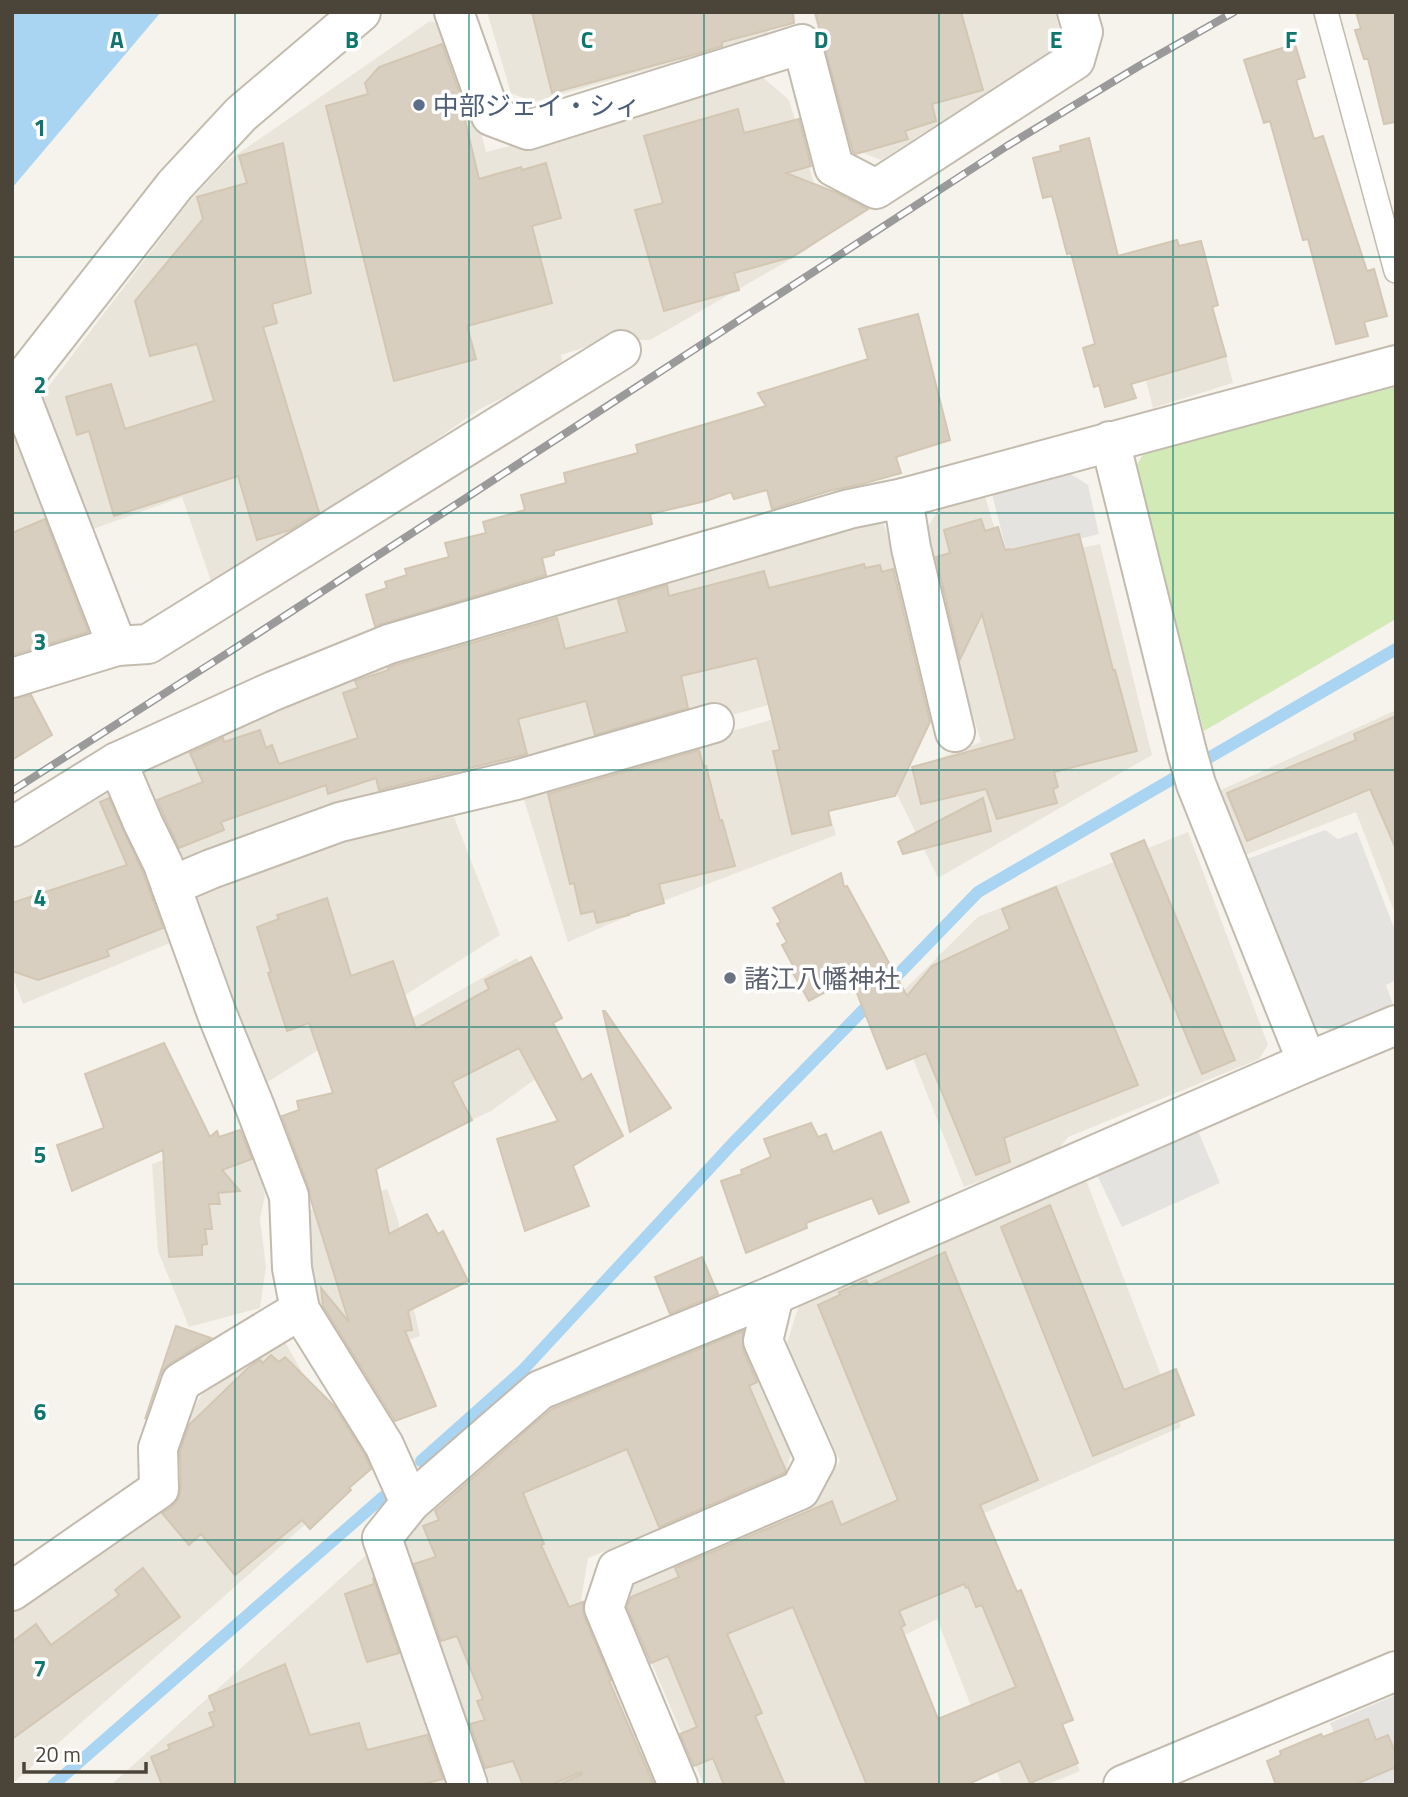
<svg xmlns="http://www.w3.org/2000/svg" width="1408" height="1797" font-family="'Titillium Web','Noto Sans JP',sans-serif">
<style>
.residential{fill:#eae5da}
.green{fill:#d2eab5}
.parking{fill:#e5e3e0}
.water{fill:#a9d4f2}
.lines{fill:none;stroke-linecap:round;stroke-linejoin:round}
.stream{stroke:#a9d4f2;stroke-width:12}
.building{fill:#d8cfc1;stroke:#d3c7b4;stroke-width:2;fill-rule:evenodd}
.service-casing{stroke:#c2bbae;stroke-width:26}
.minor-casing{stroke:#c2bbae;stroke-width:42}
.tertiary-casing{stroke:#c2bbae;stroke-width:42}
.service{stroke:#fff;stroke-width:23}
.minor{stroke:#fff;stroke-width:38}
.tertiary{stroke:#fff;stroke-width:38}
.rail-casing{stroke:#9a9a9a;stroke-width:8}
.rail{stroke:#fff;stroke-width:5;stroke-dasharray:16;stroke-linecap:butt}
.grid{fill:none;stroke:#0f766e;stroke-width:2;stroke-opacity:0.55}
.service-dot{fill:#5c6f8a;stroke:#fff;stroke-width:2.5}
.worship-dot{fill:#6b7280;stroke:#fff;stroke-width:2.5}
.labels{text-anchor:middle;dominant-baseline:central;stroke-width:7;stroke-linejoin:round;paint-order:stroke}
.service-label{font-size:26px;fill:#4e5e75;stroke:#fff;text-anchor:start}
.worship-label{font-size:26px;fill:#5b616d;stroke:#fff;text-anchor:start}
.grid-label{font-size:23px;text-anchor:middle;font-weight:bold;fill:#0f766e;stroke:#fff;stroke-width:7;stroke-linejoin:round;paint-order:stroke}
</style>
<rect width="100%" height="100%" fill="#f6f3ec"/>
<!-- residential -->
<g class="residential">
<path d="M487,12H774L776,19L765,37L533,102L511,93Z"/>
<path d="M813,12H1055L1059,28L1051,52L881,160L851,148Z"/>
<path d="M430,21L454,30L486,152L514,145L758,73L789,100L815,187L863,210L805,251L650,340H607L561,355L564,368L480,409L245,572L211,581L182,497L85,532L36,403L187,204L226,162Z"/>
<path d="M1197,241L1233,383L1153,408L1117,264Z"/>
<path d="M12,426L96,634L12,660Z"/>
<path d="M984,493L1005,563L1100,544L1152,755L938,878L889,778L981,742L920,540L943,502Z"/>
<path d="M882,518L929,673L865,706L851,683L520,771L177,875L132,770L391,655Z"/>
<path d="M1394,711L1396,715V916L1356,812L1245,855L1221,790Z"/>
<path d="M800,712L836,835L658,903L568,942L521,790Z"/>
<path d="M119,777L184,937L23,1004L15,983H12V834Z"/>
<path d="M454,817L500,935L263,1085L183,897L311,845Z"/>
<path d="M1188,832L1268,1045L1259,1059L1068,1137L1054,1155L964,1187L891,1003L978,917Z"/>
<path d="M517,958L566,1057L491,1111L377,1164L340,1059Z"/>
<path d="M249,1129L265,1195L260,1219L266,1267L260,1308L189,1327L158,1251L152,1164Z"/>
<path d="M1086,1180L1181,1427L968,1520L1080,1771L1046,1785H1002L937,1619L895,1640L960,1785H704L628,1608L635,1577L816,1499L840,1461L787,1343L799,1305Z"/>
<path d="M387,1189L399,1223V1243L420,1336L349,1361L311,1301L298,1213Z"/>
<path d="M743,1326L792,1447L785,1478L588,1558L581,1600L657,1785H491L401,1546L416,1511L526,1413Z"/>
<path d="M278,1330L361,1475L12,1784V1604L189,1478L168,1447L220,1366Z"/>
<path d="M371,1551L453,1785H111Z"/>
</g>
<!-- green -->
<path class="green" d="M1396,387V619L1204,731L1134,470L1145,451Z"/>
<!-- parking -->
<g class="parking">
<path d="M1068,472L1088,485L1099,534L1008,557L991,490Z"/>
<path d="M1325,830L1338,839L1357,832L1396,933V980L1386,985L1394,1007L1333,1031L1309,1024L1247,859Z"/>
<path d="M1195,1124L1220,1183L1122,1227L1097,1175Z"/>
<path d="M1396,1695V1785H1355L1330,1723Z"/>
</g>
<!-- water -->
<path class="water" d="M12,12H161L12,188Z"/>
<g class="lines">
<!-- stream -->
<g class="stream">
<path d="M886,987L978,892L1396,649"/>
<path d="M421,1461L522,1371L733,1143L873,1000"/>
<path d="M53,1785L383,1497"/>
</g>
</g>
<!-- building -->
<g class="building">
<path d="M532,12H793L794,23L722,42V46L696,54L552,93Z"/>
<path d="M815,12H961L983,90L932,104L936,121L905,131L908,139L856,154L853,152Z"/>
<path d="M1356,12H1396V122L1384,124L1368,59H1364L1355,30L1361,29Z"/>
<path d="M442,44L467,115L464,116L479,179L521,167L522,170L546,163L561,218L532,226L552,303L467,326L476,359L394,381L326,106L368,94L365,83L379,67Z"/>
<path d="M1295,44L1305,77L1296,80L1314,139L1323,136L1367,271L1374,269L1387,316L1364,322L1368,336L1336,344L1308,239L1303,240L1270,121L1264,123L1244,60Z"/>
<path d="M738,109L744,133L799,119L811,166L786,173L837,193L868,209L792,257L734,273L739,290L664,311L635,210L663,203L644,136Z"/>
<path d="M1089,138L1118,256L1177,240L1179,246L1201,241L1218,305L1212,307L1226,356L1131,384L1136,398L1105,407L1099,385L1094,387L1083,348L1095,344L1071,253L1067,254L1052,196L1043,198L1033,158L1061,151L1060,146Z"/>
<path d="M283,143L311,293L272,304L277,323L263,327L319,512L290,530L257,540L238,476L114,516L89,431L77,435L66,397L111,384L125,429L214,401L197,344L150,356L135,301L203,219L197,197L247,183L239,156Z"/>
<path d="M918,314L950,440L896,457L901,473L862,484L829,491L772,509L767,490L734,499L731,492L706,501L650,514L652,524L554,551V555L542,558L546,575L375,626L366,595L387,588L385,582L407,575L405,569L449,557L445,543L486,533L483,522L525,510L521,495L566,483L564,473L638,453L636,445L766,406L758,393L868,359L859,329Z"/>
<path d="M45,519L88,632L12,655V533Z"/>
<path d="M981,519L985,531L998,527L1005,550L1010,549L1011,550L1079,534L1113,670H1115L1137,751L1054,772L1058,787L1053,789L1057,803L997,819L986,789L921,804L912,767L1015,739L982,614L960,659L936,557L950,553L944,530Z"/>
<path d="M864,564L865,568L880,565L882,572L893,569L930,722L895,796L828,811L831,825L792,834L773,751L780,750L757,658L681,676L688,708L595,735L586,701L518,719L527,754L379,790L376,778L328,794L326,785L221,822L224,830L179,848L157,800L203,782L190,753L223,738L224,742L260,730L266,748L272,745L279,764L358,738L343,693L358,688L355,681L389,670L388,668L396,665L557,618L565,649L627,632L618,600L667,585L669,596L764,571L769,588Z"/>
<path d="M31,695L52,735L12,760V699Z"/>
<path d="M1396,716V849L1370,789L1247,841L1227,793L1356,740L1354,734Z"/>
<path d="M699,750L703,766H706L720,821L722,820L735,866L659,884L664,903L628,914L629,915L597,923L594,911L581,914L574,883L570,884L548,794Z"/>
<path d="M109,798L143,873L163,928L107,950L109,956L38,980L12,971V903L127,865L100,802Z"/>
<path d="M983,798L991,831L903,854L898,842Z"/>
<path d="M1144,840L1235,1060L1202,1074L1111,854Z"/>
<path d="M841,873L844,887L847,886L907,996L932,966L1010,929L1002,909L1056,887L1138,1085L1004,1138L1010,1162L976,1175L926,1053L887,1069L851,978L809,1001L793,973L796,971L782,945L787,942L777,924L781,922L773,908Z"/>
<path d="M327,898L351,976L393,961L416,1029L489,989L485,980L531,957L562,1018L553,1023L582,1080L591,1074L623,1136L573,1166L589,1206L525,1231L497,1139L558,1121L519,1048L452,1082L472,1120L376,1169L389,1234L427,1214L438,1234L443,1231L468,1281L408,1311L412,1330L405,1331L436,1406L395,1421L323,1306L321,1288L349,1322L311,1200L309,1188L282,1116L299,1110L297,1101L333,1093L309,1023L287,1031L268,973L271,972L257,927L279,919L277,915Z"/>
<path d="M603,1011H605L671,1108L630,1132Z"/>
<path d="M164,1043L210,1137L217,1131L219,1137L240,1130L252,1159L222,1170L240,1191L218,1193L220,1204H209L212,1229H205L207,1244L202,1245V1255L169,1257L163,1150L72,1191L57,1145L104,1128L85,1074Z"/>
<path d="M811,1123L818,1137L826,1134L833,1152L881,1132L909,1202L879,1214L872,1198L806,1223L807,1228L746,1253L721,1181L742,1174L741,1170L771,1157L764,1139Z"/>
<path d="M1050,1205L1124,1390L1176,1369L1194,1415L1093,1456L1001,1227Z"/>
<path d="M945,1252L1038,1480L980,1505L1017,1592L1021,1590L1073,1720L1062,1724L1078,1763L1030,1783L1020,1761L966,1785H867L793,1607L727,1634L762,1713L755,1716L785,1785H724L713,1758L694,1766L680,1734L697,1727L668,1656L651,1663L627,1607L631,1597L679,1577L675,1568L832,1501L841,1525L898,1500L818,1305L840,1295L839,1292L866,1280L869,1286ZM964,1584L966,1588L968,1587L976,1607L982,1605L1016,1687L938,1719L901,1627L905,1625L899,1611Z"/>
<path d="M702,1257L718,1294L670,1314L655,1277Z"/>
<path d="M176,1326L211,1338L169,1364L160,1375L145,1419Z"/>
<path d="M743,1331V1350L757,1382L749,1386L786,1471L784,1473L659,1527L627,1449L523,1493L544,1544L541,1545L569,1607L583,1602L584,1616L611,1680L609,1681L654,1785H558L582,1774L581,1772L551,1785H523L513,1761L485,1768L470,1724L485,1720L477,1701L483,1699L457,1636L441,1641L414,1564L436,1557L423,1526L439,1520L435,1511L513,1443L517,1441L516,1439L552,1409Z"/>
<path d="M271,1355L279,1362L285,1357L334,1406L365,1455L371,1469L349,1488L351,1490L310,1529L302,1520L235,1575L201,1534L189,1545L162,1513L172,1507L179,1498L181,1488L180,1451L189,1425L249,1367L260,1360L263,1363Z"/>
<path d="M143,1568L180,1617L12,1739V1642L36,1624L51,1645L119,1595L115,1590Z"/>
<path d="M373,1577L399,1653L367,1662L345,1594L374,1584Z"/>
<path d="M285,1664L310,1735L359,1723L367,1750L427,1735L443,1779L419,1785H162L151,1757L170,1749L168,1745L214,1726L209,1713L215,1711L209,1696Z"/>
<path d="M1368,1719L1376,1740L1388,1735L1396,1754V1767L1354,1785H1276L1267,1761L1281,1755L1280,1751L1321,1734L1323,1737Z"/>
</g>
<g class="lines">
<defs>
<path id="service" d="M1326,12L1396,271"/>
<g id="minor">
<path d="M454,12L491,116L528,130L802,44L834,167L876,189L1075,60L1083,32L1077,12"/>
<path d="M1110,441L1187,752L1196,784L1307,1062"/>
<path d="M903,498L911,548L955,732"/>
<path d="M117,646L148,644L621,350"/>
<path d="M12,678L117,646L17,387"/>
<path d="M117,762L143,823L163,864L217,1014L255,1107L289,1196L292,1268L300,1310L384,1445L410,1503L382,1538L468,1785"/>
<path d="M12,827L117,762L273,691L389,644L849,509L903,498L1396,365"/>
<path d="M171,886L211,869L340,822L516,780L714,723"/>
<path d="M410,1503L540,1390L774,1295L1307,1062L1396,1025"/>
<path d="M12,1591L159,1489L158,1448L181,1382L300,1310"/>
<path d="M678,1785L604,1608L617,1569L800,1490L816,1460L763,1341L774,1295"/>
<path d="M1123,1785L1396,1671"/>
</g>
<path id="tertiary" d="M12,393L175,185L241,114L361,12"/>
</defs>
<!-- service casing -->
<use href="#service" class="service-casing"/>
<!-- minor casing -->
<use href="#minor" class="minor-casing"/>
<!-- tertiary casing -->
<use href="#tertiary" class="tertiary-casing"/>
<!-- service -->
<use href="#service" class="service"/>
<!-- minor -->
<use href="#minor" class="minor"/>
<!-- tertiary -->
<use href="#tertiary" class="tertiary"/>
<defs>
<path id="rail" d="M12,791L240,645L1007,146L1139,66L1234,12"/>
</defs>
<!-- rail casing -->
<use href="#rail" class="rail-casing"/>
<!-- rail -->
<use href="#rail" class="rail"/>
</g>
<!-- grid -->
<path class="grid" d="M235,12V1785M469,12V1785M704,12V1785M939,12V1785M1173,12V1785M12,257H1396M12,513H1396M12,770H1396M12,1027H1396M12,1284H1396M12,1540H1396"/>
<!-- markers -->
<circle class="service-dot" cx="419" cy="105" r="7"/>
<circle class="worship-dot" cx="730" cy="978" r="7"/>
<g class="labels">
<!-- service labels -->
<g class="service-label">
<text x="433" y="105">中部ジェイ・シィ</text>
</g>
<!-- worship labels -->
<g class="worship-label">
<text x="744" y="978">諸江八幡神社</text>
</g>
</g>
<g class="grid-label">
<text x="117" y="48">A</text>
<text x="352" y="48">B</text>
<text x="587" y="48">C</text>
<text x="821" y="48">D</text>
<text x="1056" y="48">E</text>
<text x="1291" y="48">F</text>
<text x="40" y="136">1</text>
<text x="40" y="393">2</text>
<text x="40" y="650">3</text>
<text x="40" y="906">4</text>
<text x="40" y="1163">5</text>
<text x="40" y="1420">6</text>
<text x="40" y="1677">7</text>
</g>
<!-- border -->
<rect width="1408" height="1797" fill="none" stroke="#4b4439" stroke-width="28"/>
<!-- scale -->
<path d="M24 1762v10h122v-10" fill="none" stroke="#4b4439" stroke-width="3.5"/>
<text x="35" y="1762" font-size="21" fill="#4b4439" stroke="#ffffff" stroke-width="5" paint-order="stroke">20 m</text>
</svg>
